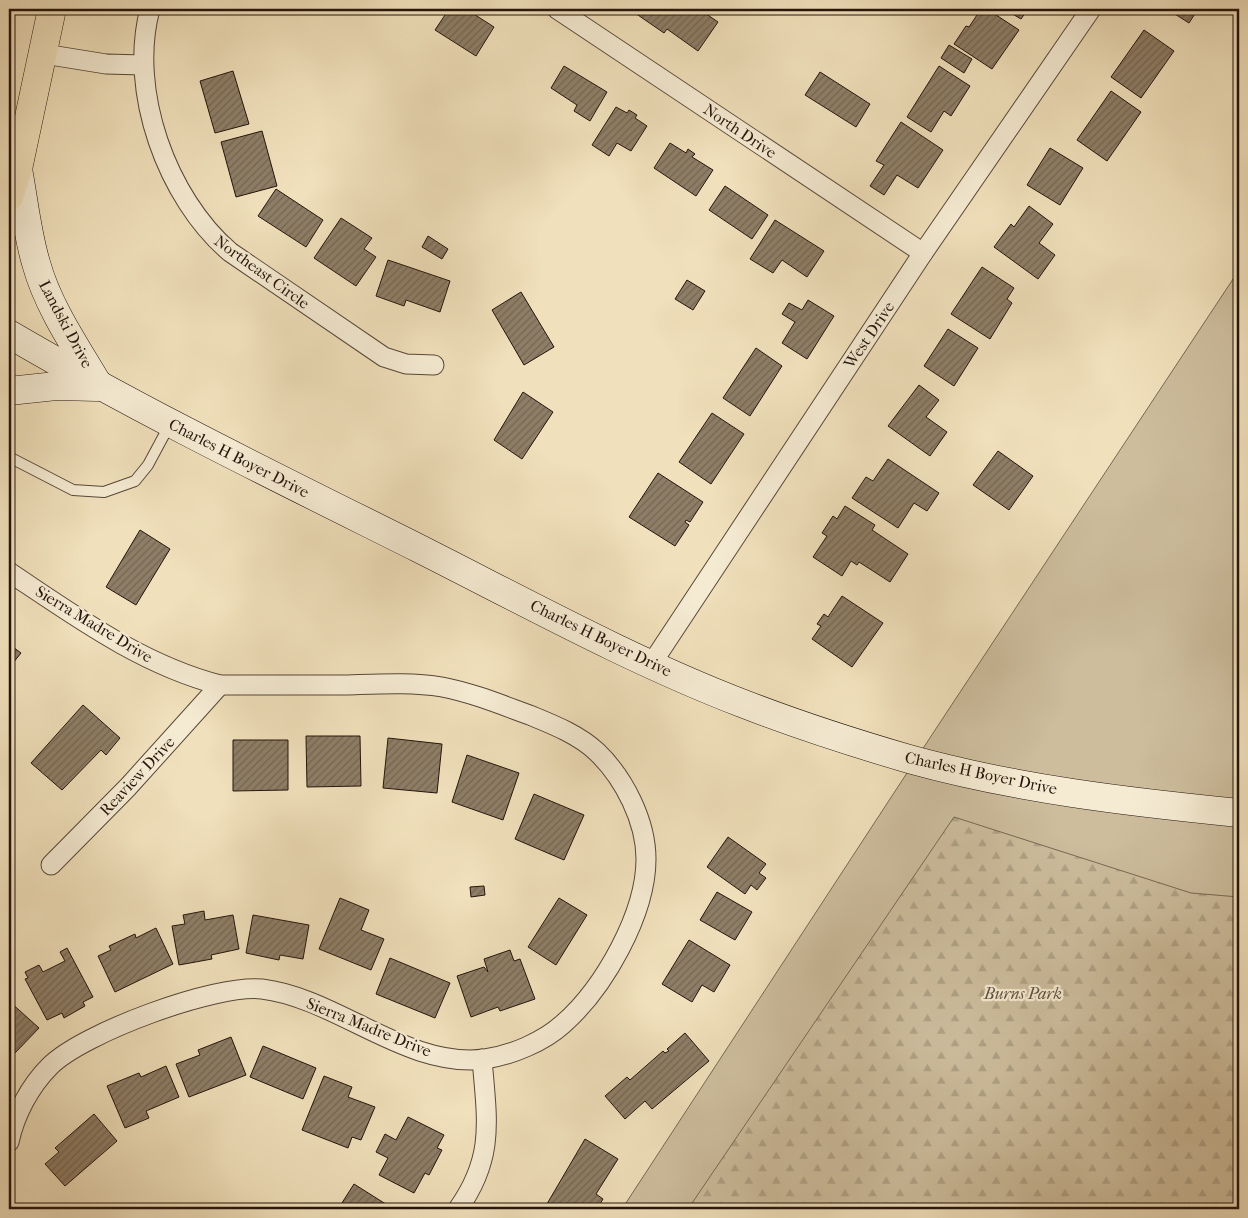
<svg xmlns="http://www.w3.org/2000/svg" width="1248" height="1218" font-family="'IM FELL French Canon',serif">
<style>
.green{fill:#cdbd9d;stroke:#786854}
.forest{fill:url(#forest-firs);stroke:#786854}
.building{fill:url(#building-hatch);stroke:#24140c}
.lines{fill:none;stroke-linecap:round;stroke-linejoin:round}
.lane-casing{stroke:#574738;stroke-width:12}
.street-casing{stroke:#574738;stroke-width:21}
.secondary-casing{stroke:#24140c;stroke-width:29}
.primary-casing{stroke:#24140c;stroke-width:29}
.lane{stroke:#f5ebd3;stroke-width:10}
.street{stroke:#f5ebd3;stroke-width:19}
.secondary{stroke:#f5ebd3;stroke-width:28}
.primary{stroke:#f0e0bb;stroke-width:28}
.labels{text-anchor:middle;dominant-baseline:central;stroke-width:4.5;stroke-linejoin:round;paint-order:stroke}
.street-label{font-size:16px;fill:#24140c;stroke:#f5ebd3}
.park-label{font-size:16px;font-style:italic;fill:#5f4f3f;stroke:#f5ebd3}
</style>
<defs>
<pattern id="forest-firs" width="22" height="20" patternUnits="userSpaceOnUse" patternTransform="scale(1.25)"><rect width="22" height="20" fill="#cdbd9d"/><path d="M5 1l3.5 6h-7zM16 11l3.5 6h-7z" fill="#b0a286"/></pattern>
<pattern id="building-hatch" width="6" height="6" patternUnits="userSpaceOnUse" patternTransform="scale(1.25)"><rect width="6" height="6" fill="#8e7e67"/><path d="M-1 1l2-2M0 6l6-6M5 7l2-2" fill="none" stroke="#746653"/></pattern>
</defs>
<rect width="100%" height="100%" fill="#f0e0bb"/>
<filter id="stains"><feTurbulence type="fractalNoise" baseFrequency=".004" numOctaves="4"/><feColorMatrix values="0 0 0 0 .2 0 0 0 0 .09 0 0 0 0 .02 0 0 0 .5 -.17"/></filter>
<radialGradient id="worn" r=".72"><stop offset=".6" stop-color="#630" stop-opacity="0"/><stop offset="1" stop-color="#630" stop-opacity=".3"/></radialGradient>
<!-- green -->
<path class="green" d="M1239,270V1209H622L939,724Z"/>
<!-- forest -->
<path class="forest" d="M954,817L1191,893L1239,897V1209H688Z"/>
<!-- building -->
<g class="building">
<path d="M449,9H466L494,27L476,56L435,30Z"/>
<path d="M637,9H699L718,22L698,51L667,29L664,33L635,13Z"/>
<path d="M981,9H987L1019,30L992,69L954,44L966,26L969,27Z"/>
<path d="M1004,9H1028L1021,19Z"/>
<path d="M1167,9H1198L1189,23Z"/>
<path d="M1144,30L1174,51L1141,98L1111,77Z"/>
<path d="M949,45L972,59L964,73L941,58Z"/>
<path d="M564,66L607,92L590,121L574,111L577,105L551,88Z"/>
<path d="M939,66L970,86L951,116L944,111L931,132L907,117Z"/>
<path d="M233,71L249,124L215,133L200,81Z"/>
<path d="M820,72L870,104L856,127L805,95Z"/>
<path d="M1111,91L1141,112L1107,161L1077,140Z"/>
<path d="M616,107L627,113L629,110L637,115L635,118L647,126L631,151L617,143L609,156L592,145Z"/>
<path d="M901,122L943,150L918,188L897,175L884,195L870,186L884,165L876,161Z"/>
<path d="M262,131L277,186L236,197L221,142Z"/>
<path d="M670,143L686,153L688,149L695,154L692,157L713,170L696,196L654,168Z"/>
<path d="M1050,148L1083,168L1060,205L1027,185Z"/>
<path d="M725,186L768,215L752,239L709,210Z"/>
<path d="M276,189L323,220L306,247L258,216Z"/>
<path d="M1029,206L1053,224L1039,243L1055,255L1038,279L994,247L1011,224L1014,227Z"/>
<path d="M341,218L372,238L364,249L376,257L356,286L314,258Z"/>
<path d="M775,220L824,251L807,277L782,260L773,273L750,259Z"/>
<path d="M428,236L448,249L442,259L422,247Z"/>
<path d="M388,260L450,281L440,312L406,300L404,306L376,296Z"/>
<path d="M982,267L1014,288L1007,299L1012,303L990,339L951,314Z"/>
<path d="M687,280L705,291L693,310L675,299Z"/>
<path d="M521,292L554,347L524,365L492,310Z"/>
<path d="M808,300L834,316L807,359L782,343L795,322L782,314L789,303L802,310Z"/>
<path d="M948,329L978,348L954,386L924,366Z"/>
<path d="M756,348L782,366L750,416L723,398Z"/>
<path d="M919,385L939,400L926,417L947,432L930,456L888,426Z"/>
<path d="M523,392L553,412L522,459L494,440Z"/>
<path d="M712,413L744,434L711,484L679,462Z"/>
<path d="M998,451L1033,476L1009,510L973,485Z"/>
<path d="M888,459L939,493L927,511L914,503L898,528L852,498L866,477L873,481Z"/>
<path d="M658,473L703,502L690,522L686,520L685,522L689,525L675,546L629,517Z"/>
<path d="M845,506L875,525L872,530L908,554L890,582L859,562L857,565L851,561L842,576L813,557L827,536L822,533L833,516L837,519Z"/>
<path d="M140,530L170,549L136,605L106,587Z"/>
<path d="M842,596L883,623L852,667L812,639L821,626L817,624L824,614L828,617Z"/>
<path d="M9,644L21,653L9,668Z"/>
<path d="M83,705L120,738L106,755L101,750L62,790L31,763Z"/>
<path d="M306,736H360L361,786L307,787Z"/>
<path d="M388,738L442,744L437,793L383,788Z"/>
<path d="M233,740H288V790L233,791Z"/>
<path d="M467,755L519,773L503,820L452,802Z"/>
<path d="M534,794L584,815L564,860L515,839Z"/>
<path d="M728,837L766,864L759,873L766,878L757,890L751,885L745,894L707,867Z"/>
<path d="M484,886L485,895L471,897L470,887Z"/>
<path d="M717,892L752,912L735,940L700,920Z"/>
<path d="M340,898L369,910L361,930L384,939L371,970L319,949Z"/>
<path d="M559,898L587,915L556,965L528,947Z"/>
<path d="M204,911L205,920L233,915L239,949L211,955L212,959L179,965L172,926L185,924L183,915Z"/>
<path d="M253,915L309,925L303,959L280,955L279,960L246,953Z"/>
<path d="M156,928L173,964L115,992L98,956L111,950L109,946L135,934L136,938Z"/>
<path d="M689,940L730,965L714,992L702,985L692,1002L662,984Z"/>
<path d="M67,948L93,997L83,1002L85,1006L64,1018L62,1013L47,1020L25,979L28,978L25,972L39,965L43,972L65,961L60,952Z"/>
<path d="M510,950L514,961L520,959L535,999L500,1011L498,1007L471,1017L457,976L484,967L488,972L484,959Z"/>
<path d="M390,958L450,983L435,1018L376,994Z"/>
<path d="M9,1001L39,1028L15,1053L12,1051L9,1055Z"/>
<path d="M685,1033L709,1061L652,1109L645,1101L625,1119L605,1096L627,1077L630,1080L663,1051L665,1053L669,1051L667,1049Z"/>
<path d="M231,1037L246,1075L189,1097L176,1064L200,1055L198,1050Z"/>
<path d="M263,1046L316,1068L303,1099L250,1077Z"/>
<path d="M166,1066L179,1097L146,1111L149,1118L125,1128L107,1086L139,1073L141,1077Z"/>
<path d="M324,1076L352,1087L348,1097L375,1107L361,1140L352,1137L348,1148L302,1130Z"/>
<path d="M94,1114L117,1141L65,1186L45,1164L59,1152L55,1148Z"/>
<path d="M408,1117L444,1135L437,1148L442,1150L429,1175L425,1173L414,1193L379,1175L388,1158L376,1152L385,1134L396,1140Z"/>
<path d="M585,1139L618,1159L596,1194L603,1199L597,1209H544Z"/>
<path d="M354,1184L392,1208L391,1209H346L340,1206Z"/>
<path d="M54,1204L92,1209H53Z"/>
</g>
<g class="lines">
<defs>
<path id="lane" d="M9,457L73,490L104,492L135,481L148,465L170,424"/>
<g id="street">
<path d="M150,9C128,91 167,198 230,252L384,357L406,364L434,365"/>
<path d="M557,9L923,253"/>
<path d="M44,54L106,64L143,65"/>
<path d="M9,572C75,616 142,665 220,685C263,685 305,685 348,685C379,684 412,682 442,687C473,693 502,705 532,716C554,725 579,735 597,752C624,778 646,821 646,859C646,914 604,988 563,1024C543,1042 512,1055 485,1059C407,1069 337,998 262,989C215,984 83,1033 50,1066C30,1086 15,1114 9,1142"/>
<path d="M652,663L923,253L1091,9"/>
<path d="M51,865L128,787L220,685"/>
<path d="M458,1209C495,1157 487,1120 482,1059"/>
</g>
<g id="secondary">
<path d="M18,169C24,201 27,233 36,263C48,307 76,347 99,386"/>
<path d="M9,334C142,412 280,479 418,548C525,602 632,661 744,704C798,725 854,743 909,759C1017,789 1129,802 1239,813"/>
<path d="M9,391L56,386L97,387"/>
</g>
<path id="primary" d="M9,197L18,169L52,9"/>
</defs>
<!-- lane casing -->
<use href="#lane" class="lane-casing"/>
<!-- street casing -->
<use href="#street" class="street-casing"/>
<!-- secondary casing -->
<use href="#secondary" class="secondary-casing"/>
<!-- primary casing -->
<use href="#primary" class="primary-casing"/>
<!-- lane -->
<use href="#lane" class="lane"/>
<!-- street -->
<use href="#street" class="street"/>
<!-- secondary -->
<use href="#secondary" class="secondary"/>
<!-- primary -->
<use href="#primary" class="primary"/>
</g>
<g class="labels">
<!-- street labels -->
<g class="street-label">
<text transform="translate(740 131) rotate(34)">North Drive</text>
<text transform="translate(262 272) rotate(36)">Northeast Circle</text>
<text transform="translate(66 324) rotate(62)">Landski Drive</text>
<text transform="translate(869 335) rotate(-56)">West Drive</text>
<text transform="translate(239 458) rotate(27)">Charles H Boyer Drive</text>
<text transform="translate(94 624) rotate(31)">Sierra Madre Drive</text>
<text transform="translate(601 638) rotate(26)">Charles H Boyer Drive</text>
<text transform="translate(981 773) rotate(12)">Charles H Boyer Drive</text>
<text transform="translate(137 776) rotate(-47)">Reaview Drive</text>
<text transform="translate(369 1027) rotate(22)">Sierra Madre Drive</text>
</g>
<!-- park labels -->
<g class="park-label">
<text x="1023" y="993">Burns Park</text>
</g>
</g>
<!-- margin -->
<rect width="1248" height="1218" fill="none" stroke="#f0e0bb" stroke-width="30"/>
<rect x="10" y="10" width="1228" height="1198" fill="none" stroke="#24140c" stroke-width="2.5"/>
<rect x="15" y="15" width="1218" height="1188" fill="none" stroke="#24140c"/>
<rect width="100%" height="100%" filter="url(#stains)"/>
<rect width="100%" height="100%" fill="url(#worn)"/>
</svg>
